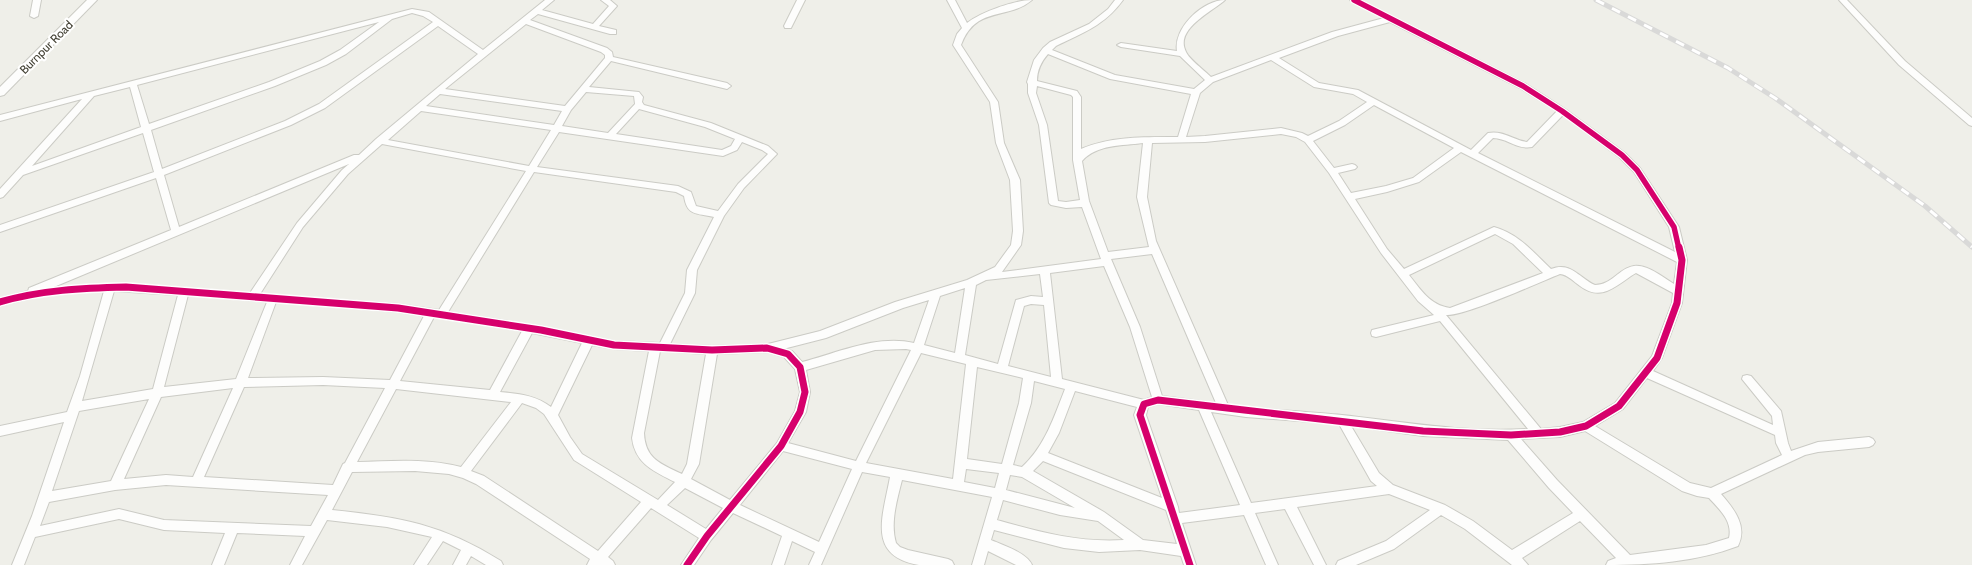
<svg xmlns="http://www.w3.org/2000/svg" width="1972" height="565" font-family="Cabin,sans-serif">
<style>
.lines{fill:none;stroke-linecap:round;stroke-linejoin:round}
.minor-casing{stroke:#cbcbc5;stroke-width:2}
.tertiary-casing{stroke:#cbcbc5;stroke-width:2}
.minor{fill:#fdfdfc;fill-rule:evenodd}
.tertiary{fill:#fdfdfc;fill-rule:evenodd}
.rail-casing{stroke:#d9d9d8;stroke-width:5}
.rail{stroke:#fff;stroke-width:3;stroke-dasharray:9;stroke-linecap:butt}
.cycleway-far1-casing{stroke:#fff;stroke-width:8}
.cycleway-casing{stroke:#fff;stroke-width:10}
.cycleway-far1{stroke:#d6006c;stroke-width:5.5}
.cycleway{stroke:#d6006c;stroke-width:7}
.labels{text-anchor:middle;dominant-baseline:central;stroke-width:4;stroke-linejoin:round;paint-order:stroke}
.far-street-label{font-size:12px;fill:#444235;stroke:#fff}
</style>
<rect width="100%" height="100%" fill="#efefe9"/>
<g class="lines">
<defs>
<g id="minor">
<path d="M33,0H41L38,16L34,18L30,16Z"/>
<path d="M545,0H554L542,10L593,24L609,6L601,0H610L617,6L599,26L616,30V34H610L538,14L530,20L607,48L612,52L613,57L727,83L731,86L727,89L611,61L589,87L639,92L643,97L642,102L644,105L711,123L768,146L777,154L744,188L724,216L697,270L695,293L670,344L712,346L768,344L820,331L895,302L967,280L995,267L1011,245L1013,231L1010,180L996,143L990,102L953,45L957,34L962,28L947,0H955L967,23C981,12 1015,0 1032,0C1007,21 976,5 961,45L998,102L1004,143L1020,180L1023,231L1021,245L1002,272L1101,259L1082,207L1066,208L1051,205L1049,203L1039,125L1028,93V84L1027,82L1034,60L1043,48L1050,42L1089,24L1108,9L1115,0H1123C1105,25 1083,33 1056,46L1052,50L1115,75L1194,89L1205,80L1180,56L1121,47L1117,45L1121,43L1177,51C1173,28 1203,0 1225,0C1212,12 1174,29 1186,52C1189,59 1205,71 1211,77L1332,32L1384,18L1350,0H1360L1526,84L1565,109L1625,153L1640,168L1679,227L1687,260L1682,303L1662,358L1653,371L1773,425L1772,416L1742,379L1743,376L1747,375L1751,376L1781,411L1788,443L1791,451L1818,442L1869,437L1873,439L1875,442L1873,445L1869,447L1818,452L1805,455L1721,494C1734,509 1748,526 1738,546C1696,562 1651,565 1606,565L1608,561L1616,558L1580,521L1522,558L1528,565H1512L1465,529L1441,515L1394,549L1356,565H1336L1338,561L1386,541L1430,510L1389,494L1297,507L1326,565H1314L1285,509L1255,513L1278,565H1266L1244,515L1182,523L1196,565H1184L1181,556L1140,550L1099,552L1064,548L994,530L991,540C1003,545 1027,553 1032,565H1016L988,551L984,565H972L992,497L902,480C897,500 890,523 896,543L900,547L908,550L948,559L952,561L954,565C943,565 930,565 919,565C866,556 883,516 890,477L862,472L821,565H809L815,552L792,541L784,565H772L782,536L733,513L711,540L694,565H681L699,538L651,508L608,557L613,561L615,565H587L590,559L476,484L463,478L449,474L415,471L352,472L332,510C400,517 442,524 501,561L503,565H486L471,556L466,565H453L461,550L443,541L427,565H414L432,537L387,527L327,520L302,565H290L305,536L237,533L224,565H212L225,533L164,530L119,519L35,537L24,565H12L32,516L64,422L0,436V426L67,412L80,376L104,291C69,292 34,296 0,306V298L28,291L29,288L171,230L156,178L0,232V225L154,172L143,133L23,175L3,197L0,198V189L82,99L0,121V115L412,9L429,12L483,50ZM412,13L423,16L433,22L319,104L285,121L162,169L151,130L275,86L326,65L346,54L392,19ZM379,22L340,50L320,61L269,82L149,124L137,85ZM1390,22L1520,88L1557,111L1527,142C1513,140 1503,130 1488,133L1471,150L1358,90L1319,83L1279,58L1338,36ZM526,24L601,52L605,55V58L565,106L445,89ZM438,26L478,54L376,139L359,155H354L179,227L164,175L291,125L325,108ZM1048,54L1110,79L1191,94L1178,137C1147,137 1110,136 1081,149V97L1077,91L1037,81C1037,70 1041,62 1048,54ZM1271,60L1314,87L1353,94L1367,102L1339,121L1308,136L1302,133L1281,128L1205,136L1186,137L1200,93L1213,82ZM1037,86L1071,95L1073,97V160L1080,200L1066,202L1058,201L1047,125L1036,93ZM130,87L141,127L32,166L94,96ZM586,92L634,96L635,104L608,133L562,126L571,110ZM440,94L562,111L554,125L426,106ZM1374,105L1454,148L1413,178L1386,186L1351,193L1338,173L1355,169L1357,167L1355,165L1352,164L1334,168L1313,141L1345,125ZM639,109L705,127L735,139L731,146L722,150L616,134ZM421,111L551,130L529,166L388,140ZM1563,115L1619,157L1634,172L1669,227L1675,252L1478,153L1493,138C1507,138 1517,150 1532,147ZM559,132L723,156L737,150L742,142L762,150L768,154L738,184L718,211L696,206L691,192L678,186L537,167ZM1281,134L1296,137L1305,142L1329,173L1381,253L1418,301L1434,315L1372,330L1371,333L1372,336L1376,337L1440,321L1528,429C1465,433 1404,422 1342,415C1304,411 1266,410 1228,405L1156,241L1147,197L1152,143L1205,142ZM1143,143L1137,197L1149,247L1108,252L1089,201L1082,161C1097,144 1122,146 1143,143ZM382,144L526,171L439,310L398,304L260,294L303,227L348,174ZM1461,152L1677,262L1674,284C1664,278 1647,264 1634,266C1619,268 1612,285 1595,285C1579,278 1571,261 1551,269C1533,252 1519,234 1494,227L1404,269L1387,249L1355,199L1387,192L1419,182ZM349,164L342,170L297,223L250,293C181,288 118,279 49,289ZM534,172L676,192L684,196C687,216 696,213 714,217L687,270L685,293L660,343L614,341L541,326L448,312ZM1495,234L1513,244L1543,273L1450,308C1430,305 1421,290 1409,275ZM1152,254L1216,403L1162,396L1140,327L1111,259ZM1104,266L1130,327L1152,397L1144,400L1062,379L1050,273ZM1636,273L1673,293L1672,303L1652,356L1615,403L1583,422L1560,427L1541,429L1446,315C1463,317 1540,282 1560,274C1568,275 1573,281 1580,286C1603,303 1617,284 1636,273ZM1040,274L1043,297L1031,296L1016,300L998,364L965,355L976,285L986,280ZM965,288L955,353L924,345L940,296ZM114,291L178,295L153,389L82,401ZM188,295L267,302L236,379L164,387ZM929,300L914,343C878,334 837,353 802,362L792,351L783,349L826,338L903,308ZM276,302L398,312L424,316L390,380L323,377L248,378ZM1031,304L1044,305L1051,377L1008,366L1024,306ZM434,317L522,331L490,390L400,381ZM532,333L582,343L551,407C535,395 519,394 500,392ZM592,345L614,349L649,351L632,438C635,464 655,472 675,482L658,500L582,454L570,437L558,415ZM906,349L911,350L856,461L788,443L806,412L810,392L806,370L875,350ZM660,351L706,354L687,464L682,474C661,464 645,459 644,433ZM767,352L784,357L795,369L800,392L795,411L777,443L730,500L691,479L699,464L717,354ZM921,353L966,364L953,479L866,463ZM977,367L1023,378L1019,403L1002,464L967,459ZM1647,378L1775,435L1776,443L1782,455L1711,488L1690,483L1595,426L1623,409ZM1034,381L1065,389C1054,417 1045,446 1022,467L1013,465L1031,403ZM323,385L385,388L345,463L343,464L333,485L204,477L244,387ZM233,388L193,477L166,475L124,479L161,397ZM396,389L511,402L461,467C427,458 392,461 357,462ZM1075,391L1137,407L1134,415L1162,498L1048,453L1059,433ZM149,399L111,481L52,491L79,411ZM522,403L536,408L544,414L574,460L641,502L598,551L484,476L471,471ZM1158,404L1199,410L1240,505L1179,513L1178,507L1146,415L1148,407ZM1211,412L1246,417L1339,424L1371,481L1377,486L1251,503ZM1351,426L1423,436L1508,440L1549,488L1573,513L1512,550L1473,521L1445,505L1393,485L1379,473ZM1585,431L1682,491L1697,496L1709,498C1719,509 1733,521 1729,538L1706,545L1630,555L1557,480L1521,439L1560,437ZM783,451L852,469L819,542L740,505ZM1043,461L1166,510L1177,544L1143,540L1104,512L1033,471ZM966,469L999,473L995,488L964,482ZM1010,475L1022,477L1075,508L1006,490ZM166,485L328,495L311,526L164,520L119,509L40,526L49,502L115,490ZM685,488L723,508L706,529L667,505ZM1003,500L1060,515L1098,521L1124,540C1080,543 1039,532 997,520Z"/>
<path d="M797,0H805L791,28H785L784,26Z"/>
<path d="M1839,0H1847L1905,61L1972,118V126L1969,125L1899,65Z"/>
</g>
<path id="tertiary" d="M87,0H97L4,95L0,96V87Z"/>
</defs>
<!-- minor casing -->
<use href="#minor" class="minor-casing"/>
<!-- tertiary casing -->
<use href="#tertiary" class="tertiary-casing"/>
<!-- minor -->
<use href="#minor" class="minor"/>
<!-- tertiary -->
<use href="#tertiary" class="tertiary"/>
<defs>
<path id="rail" d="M1596,0L1728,68L1775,98L1925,206L1972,247"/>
</defs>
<!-- rail casing -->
<use href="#rail" class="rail-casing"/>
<!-- rail -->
<use href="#rail" class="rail"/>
<defs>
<path id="cycleway-far1" d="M1354,0L1523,86L1562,111L1622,155L1637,170L1674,227L1679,249"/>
<g id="cycleway">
<path d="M0,302C41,290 83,288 126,287L398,308L541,330L614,345L712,350L767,348L788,354L800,367L805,392L800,412L781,446L707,536L687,565"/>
<path d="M1190,565L1140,415L1144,404L1158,400L1423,431L1511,435L1560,432L1586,426L1619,406L1657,358L1677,303L1682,260L1679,247"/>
</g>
</defs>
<!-- cycleway-far1 casing -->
<use href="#cycleway-far1" class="cycleway-far1-casing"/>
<!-- cycleway casing -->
<use href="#cycleway" class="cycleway-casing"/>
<!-- cycleway-far1 -->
<use href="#cycleway-far1" class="cycleway-far1"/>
<!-- cycleway -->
<use href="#cycleway" class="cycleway"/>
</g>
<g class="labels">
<!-- far-street labels -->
<g class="far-street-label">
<text transform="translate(46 47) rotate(-45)">Burnpur Road</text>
</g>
</g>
</svg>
